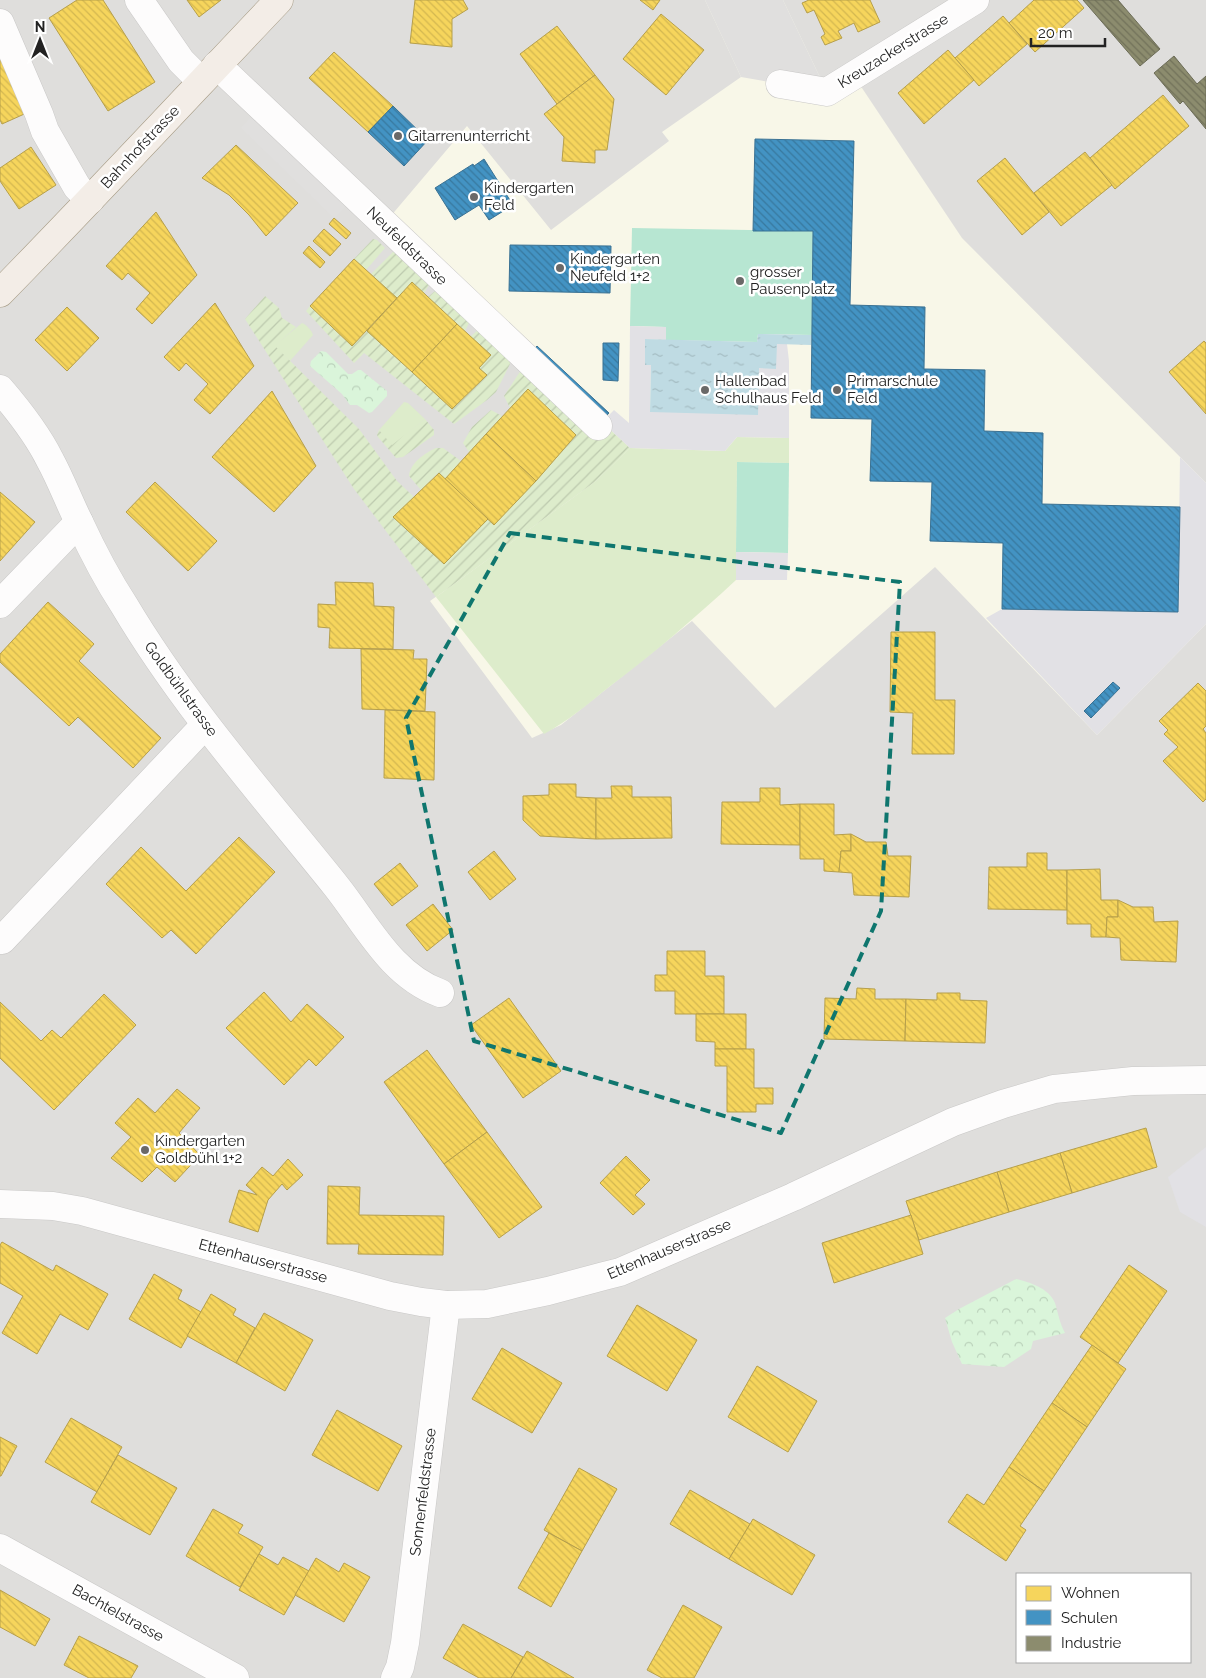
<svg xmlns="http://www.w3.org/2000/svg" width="1206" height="1678" font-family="Raleway,sans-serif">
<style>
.residential{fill:#dfdedc;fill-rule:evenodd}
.education{fill:#f8f7e8}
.grass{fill:#ddeccb}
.park{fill:url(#park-crowns)}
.garden{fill:url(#garden-furrows)}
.pitch{fill:#b7e6d2}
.parking{fill:#e0dfde}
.plaza{fill:#e2e1e5}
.water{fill:url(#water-ripples)}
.homes{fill:url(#homes-back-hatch);stroke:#b69f4b}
.schools{fill:url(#schools-back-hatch);stroke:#397193}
.industry{fill:url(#industry-back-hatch);stroke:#6c6c57}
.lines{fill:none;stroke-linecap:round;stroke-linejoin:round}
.minor-casing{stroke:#c9c8c7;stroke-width:29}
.major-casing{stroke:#a79c86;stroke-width:29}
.minor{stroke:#fdfcfc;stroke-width:28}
.major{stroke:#f3ede7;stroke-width:28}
.marked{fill:none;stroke:#0f766e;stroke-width:4;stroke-dasharray:10 6;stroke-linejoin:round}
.poi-dot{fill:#6a6968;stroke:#fff;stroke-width:2}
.labels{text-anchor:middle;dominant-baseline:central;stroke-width:5;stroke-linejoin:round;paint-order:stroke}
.street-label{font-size:15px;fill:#222;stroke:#fff}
.poi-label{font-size:15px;fill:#222;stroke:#fff;text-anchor:start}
</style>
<defs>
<pattern id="park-crowns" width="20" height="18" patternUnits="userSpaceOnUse" patternTransform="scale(1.25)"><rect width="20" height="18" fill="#daf5da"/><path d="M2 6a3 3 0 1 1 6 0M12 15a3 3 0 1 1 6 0" fill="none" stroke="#bbd2bb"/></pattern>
<pattern id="garden-furrows" width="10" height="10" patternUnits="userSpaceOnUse" patternTransform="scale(1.25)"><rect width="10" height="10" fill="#ddeccb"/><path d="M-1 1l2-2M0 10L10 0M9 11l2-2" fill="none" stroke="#bdcaae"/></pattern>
<pattern id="water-ripples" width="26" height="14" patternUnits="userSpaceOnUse" patternTransform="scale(1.25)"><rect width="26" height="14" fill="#bfdbe3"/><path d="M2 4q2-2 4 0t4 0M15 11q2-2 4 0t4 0" fill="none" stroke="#a4bcc2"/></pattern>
<pattern id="homes-back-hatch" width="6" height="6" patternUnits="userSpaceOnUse" patternTransform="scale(1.25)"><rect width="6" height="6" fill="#f6d55c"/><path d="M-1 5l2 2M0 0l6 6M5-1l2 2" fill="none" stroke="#d3b750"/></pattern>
<pattern id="schools-back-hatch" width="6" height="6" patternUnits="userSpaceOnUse" patternTransform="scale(1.25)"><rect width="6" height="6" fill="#4393c3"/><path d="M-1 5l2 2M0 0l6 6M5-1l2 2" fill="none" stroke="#38789e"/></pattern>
<pattern id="industry-back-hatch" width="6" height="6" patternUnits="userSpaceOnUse" patternTransform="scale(1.25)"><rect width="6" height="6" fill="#8c8c6e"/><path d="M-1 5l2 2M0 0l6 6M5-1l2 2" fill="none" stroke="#72725a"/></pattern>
</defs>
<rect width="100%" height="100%" fill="#f0eeeb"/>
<!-- residential -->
<path class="residential" d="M0,0H1206V1678H0ZM1017,1574H1190V1662H1017Z"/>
<!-- education -->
<path class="education" d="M705,0H783L827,92L854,76L962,238L1206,483V624L1097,735L935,567L775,708L692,621L561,725L532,738L430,601L596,481L630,448L384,224L467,126L551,230L669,141L662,132L741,77Z"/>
<!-- grass -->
<g class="grass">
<path d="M302,323C306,324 312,331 313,335L290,361L274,346Z"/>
<path d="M404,402L408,403L425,419L392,446L379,430Z"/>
<path d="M737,437L789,438V463L737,462L736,580C695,618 653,654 609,687C588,704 568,721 544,734L436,597L596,481L630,448L725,451Z"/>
</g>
<!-- park -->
<g class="park">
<path d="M321,351L326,352L348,374H352L358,370H361L387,391V396L372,412L369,413L357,405H350L342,394L310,366L311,361Z"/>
<path d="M1016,1279C1029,1282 1049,1288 1055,1303C1058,1313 1060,1324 1065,1333L1033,1341L1031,1349L1004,1367L962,1364L952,1342L945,1318L959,1309Z"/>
</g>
<!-- garden -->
<g class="garden">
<path d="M373,239L377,240L385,248L366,270L354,259Z"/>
<path d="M396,250L429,285L424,293L412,282L397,298L371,274L393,252Z"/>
<path d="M435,291L470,321L465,331L428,297Z"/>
<path d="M265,296L279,308L282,318L296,327L275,346L359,429L397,481L414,497L394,516L488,519L494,525L576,435L528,389L510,408L504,396L523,367L602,422L630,448L596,481L436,597L354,489L245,319Z"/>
<path d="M310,306L352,346L367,331L452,409L487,375L479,368L490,355L470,337L479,329L510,359V364L496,392L487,400L454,424L364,353L354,363L306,311Z"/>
<path d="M491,410L502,416L469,452L463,443L472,427Z"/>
<path d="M425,419L434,430V435L403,457L396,458L378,437L377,435L379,430L392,445Z"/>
<path d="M436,448H443L461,461L445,479L438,473L421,490L409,476C410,463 425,453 436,448Z"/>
</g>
<!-- pitch -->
<g class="pitch">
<path d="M632,228L813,231L812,335L758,334L757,342L666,340V327L630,326Z"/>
<path d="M737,462L789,463L788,553L736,552Z"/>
</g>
<!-- parking -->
<g class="parking">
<path d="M705,0H783L827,92L741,77Z"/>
<path d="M253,115L346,206L334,218L241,128Z"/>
</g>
<!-- plaza -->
<g class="plaza">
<path d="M630,326L666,327V340L645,339V365H651L650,412L759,368L776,344H787L789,361V438L737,437L725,451L630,448L602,422L614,410L629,423Z"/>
<path d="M1180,457L1206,483V624L1097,735L986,618L1002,609L1178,612Z"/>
<path d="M736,552L788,553L787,580H736Z"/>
<path d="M1206,1147V1227L1180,1212L1168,1177Z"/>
</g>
<!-- water -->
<path class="water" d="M758,334L812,335L811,345L777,344L776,369L759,368L758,415L650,412L651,365H645V339L757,342Z"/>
<!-- homes -->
<g class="homes">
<path d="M77,0H103L155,82L108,111L49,18Z"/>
<path d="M187,0H221L199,17Z"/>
<path d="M415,0H463L468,9L452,19V47L410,43Z"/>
<path d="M640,0H660L653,10Z"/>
<path d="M809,0H870L880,22L858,32L854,23L838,31L842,38L825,45L821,37L825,34L814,10L807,13L802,3Z"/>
<path d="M1034,0H1077L1084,8L1035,52L1009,23Z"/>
<path d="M661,14L704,50L666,95L623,59Z"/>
<path d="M1003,16L1027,44L979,86L955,58Z"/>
<path d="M557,26L595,75L557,104L520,54Z"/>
<path d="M948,50L974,80L924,124L898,93Z"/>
<path d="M334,52L393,106L368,132L309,78Z"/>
<path d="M0,53L31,111L2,124L0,120Z"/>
<path d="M595,75L614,99L607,150H595V163L562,161L564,137L544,114Z"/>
<path d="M1163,95L1189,126L1115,189L1090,158Z"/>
<path d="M236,145L298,203L266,236L249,215L229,195L202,178Z"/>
<path d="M31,147L56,185L19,209L0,181V168Z"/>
<path d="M1085,152L1112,185L1061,226L1034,193Z"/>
<path d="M1005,158L1049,212L1022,235L977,181Z"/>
<path d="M156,212L197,275L152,324L136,309L150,293L128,273L122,280L106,266Z"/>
<path d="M334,218L351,233L346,239L329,224Z"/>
<path d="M324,229L341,244L330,256L313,241Z"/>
<path d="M309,246L325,262L320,268L303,253Z"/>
<path d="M354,259L397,298L352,346L310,306Z"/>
<path d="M412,282L457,324L412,372L367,331Z"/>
<path d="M215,303L254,366L210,414L194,400L208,384L186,363L179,371L164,357Z"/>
<path d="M67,307L99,338L67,371L35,340Z"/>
<path d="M457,324L491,355L479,368L487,375L452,409L412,372Z"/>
<path d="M1204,341L1206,343V414L1169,372Z"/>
<path d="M528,389L576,435L536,481L486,434Z"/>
<path d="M272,391L316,466L274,512L212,457Z"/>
<path d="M486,434L536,481L494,525L445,479Z"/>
<path d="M439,473L488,519L444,564L393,517Z"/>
<path d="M155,482L217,541L188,571L126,512Z"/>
<path d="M0,492L35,522L0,561Z"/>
<path d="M335,582L373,583L374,606L394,607L393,649L329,648L330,628L318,627V604L336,605Z"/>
<path d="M48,602L94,644L79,661L161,738L133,768L78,717L69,726L0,662V654Z"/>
<path d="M891,632H935V700H955L954,754H912L913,713L890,712Z"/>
<path d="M361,649L414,650L413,659H427L425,711L362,709Z"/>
<path d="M1198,683L1206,691V726L1203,729L1206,733V799L1203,802L1163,761L1178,747L1164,734L1168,730L1159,721Z"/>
<path d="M385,710L435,712L434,780L384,778Z"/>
<path d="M549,784H576V797L596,798V839L540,836L523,820V796L549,795Z"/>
<path d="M611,786H632V797H671L672,838L596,839V798H612Z"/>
<path d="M760,788H780V805L800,804V845L721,844L722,802H760Z"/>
<path d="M800,804H834V835L851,834V851H841L839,872L824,871V859H800Z"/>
<path d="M851,834L866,842H886L888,856H911L909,897L854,895L852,873L839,872L841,851H851Z"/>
<path d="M239,837L275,872L196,954L171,930L162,938L106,884L141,847L186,891Z"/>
<path d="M494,851L516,879L490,900L468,872Z"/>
<path d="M1027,853H1047V870H1067V910L988,909L989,867H1027Z"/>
<path d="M400,863L418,886L392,906L374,884Z"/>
<path d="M1100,869L1101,900H1118V917H1107L1106,937H1091V924H1067V870Z"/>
<path d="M1118,900L1133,907H1153L1154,922L1178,921L1176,962L1121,960L1120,938L1106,937L1107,917H1118Z"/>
<path d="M433,904L453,930L427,951L406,925Z"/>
<path d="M667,951H705V976H724V1014H675V991H655V975H667Z"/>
<path d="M857,988L875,989V999H906L905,1041L824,1039L825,998L856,999Z"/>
<path d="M264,992L291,1022L307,1004L344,1037L316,1066L309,1059L284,1085L226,1028Z"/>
<path d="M937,993H960V1000L987,1001L985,1043L905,1041L906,999L937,1000Z"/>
<path d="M104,994L136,1025L54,1110L0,1058V1002L41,1041L52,1030L61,1038Z"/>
<path d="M509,998L561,1071L523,1098L471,1025Z"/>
<path d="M696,1014H746V1049H715V1042L696,1041Z"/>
<path d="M715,1049H754V1088H773V1104H756V1112H727V1066H715Z"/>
<path d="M427,1050L487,1132L444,1164L384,1082Z"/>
<path d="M177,1089L200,1108L179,1133L200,1155L175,1182L157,1167L142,1182L111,1158L131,1137L115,1123L138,1098L155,1113Z"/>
<path d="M1146,1128L1157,1167L1072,1193L1060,1153Z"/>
<path d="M487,1132L542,1207L499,1238L444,1164Z"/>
<path d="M1060,1153L1072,1193L1009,1212L997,1172Z"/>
<path d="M626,1156L650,1180L635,1195L645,1204L633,1215L600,1183Z"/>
<path d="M288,1159L303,1175L287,1190L282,1184L268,1200L258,1232L229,1222L239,1190L257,1195L246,1185L262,1167L273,1176Z"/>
<path d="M997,1172L1009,1212L919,1240L906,1201Z"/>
<path d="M328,1186L360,1187L359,1215L444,1216L443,1255L358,1254L359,1244H327Z"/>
<path d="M911,1215L923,1254L834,1283L822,1243Z"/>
<path d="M2,1242L53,1271L56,1265L108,1294L88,1330L60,1314L37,1354L2,1333L23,1296L0,1283V1245Z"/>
<path d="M1129,1265L1167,1291L1118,1363L1080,1337Z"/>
<path d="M154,1274L182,1290L178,1299L201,1312L181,1348L129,1319Z"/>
<path d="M211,1294L236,1309L233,1315L255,1328L236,1363L187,1336Z"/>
<path d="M637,1305L697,1340L667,1391L607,1356Z"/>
<path d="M264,1313L313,1340L285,1391L236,1363Z"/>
<path d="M1092,1345L1126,1369L1087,1427L1052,1403Z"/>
<path d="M502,1348L562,1383L532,1433L472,1399Z"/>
<path d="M757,1366L817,1401L788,1452L728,1417Z"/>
<path d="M1052,1403L1087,1427L1044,1491L1009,1467Z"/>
<path d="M337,1410L402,1446L378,1491L312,1455Z"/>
<path d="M71,1418L122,1447L97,1492L45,1462Z"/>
<path d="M0,1437L17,1446L1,1476H0Z"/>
<path d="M118,1455L177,1488L150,1535L91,1502Z"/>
<path d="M1009,1467L1044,1491L1020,1526L1026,1530L1006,1561L948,1522L967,1494L984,1505Z"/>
<path d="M579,1468L617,1489L582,1551L544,1530Z"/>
<path d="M690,1490L750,1524L729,1559L670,1524Z"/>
<path d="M213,1509L243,1525L238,1533L263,1547L240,1587L186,1556Z"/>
<path d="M753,1519L815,1555L792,1595L729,1559Z"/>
<path d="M549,1533L582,1551L551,1607L518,1588Z"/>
<path d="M259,1554L278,1565L283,1557L309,1571L284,1615L239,1590Z"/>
<path d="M316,1558L339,1572L344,1563L370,1577L344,1622L295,1595Z"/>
<path d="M0,1590L50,1619L35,1646L0,1627Z"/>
<path d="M683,1605L722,1627L694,1678H662L647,1670Z"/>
<path d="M463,1624L523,1657L511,1678H479L443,1658Z"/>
<path d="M79,1636L138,1666L131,1678H89L64,1665Z"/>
<path d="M527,1651L574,1678H511Z"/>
</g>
<!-- schools -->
<g class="schools">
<path d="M393,106L428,140L404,166L368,132Z"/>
<path d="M755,139L854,141L850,305L925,307L924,369L985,370L984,431L1043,433L1042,504L1180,507L1178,612L1002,609L1003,543L930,541L932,482L870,481L872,419L811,418L813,231H753Z"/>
<path d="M484,159L513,205L489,220L479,205L455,220L435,188L473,164L474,166Z"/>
<path d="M510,245L611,246L610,293L509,291Z"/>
<path d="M603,343H619L618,381L603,380Z"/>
<path d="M537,346L609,413L598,425L526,357Z"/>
<path d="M1113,682L1120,688L1091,718L1084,711Z"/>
</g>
<!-- industry -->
<g class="industry">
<path d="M1083,0H1118L1160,49L1140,66Z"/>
<path d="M1174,56L1197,84L1206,76V129L1183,101L1180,104L1154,73Z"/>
</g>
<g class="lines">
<defs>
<g id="minor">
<path d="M139,0L181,61L201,81"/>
<path d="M0,23L39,114L45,131L77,187L90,200"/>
<path d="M217,65L598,426"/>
<path d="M780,84L827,92L975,0"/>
<path d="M0,389C19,411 37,434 50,460C61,480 69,502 79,522C92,550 107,579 124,605C184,706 263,795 336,886C367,925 391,975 440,993"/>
<path d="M0,604L79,522"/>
<path d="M2,940L205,725"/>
<path d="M0,1204L53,1206L82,1211L390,1296L421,1302L446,1305L487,1304L548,1291L604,1276L620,1272L793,1197L953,1122L1003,1104L1054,1089L1133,1081L1206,1080"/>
<path d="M0,1548L235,1678"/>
<path d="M395,1678L400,1667L405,1643L446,1305"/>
</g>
<path id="major" d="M0,293C94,197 186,98 279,0"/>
</defs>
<!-- minor casing -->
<use href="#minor" class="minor-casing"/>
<!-- major casing -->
<use href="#major" class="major-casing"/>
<!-- minor -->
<use href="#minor" class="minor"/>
<!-- major -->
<use href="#major" class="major"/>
</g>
<!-- marked area -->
<path class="marked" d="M510,533L900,582L881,911L781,1133L474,1041L406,718Z"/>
<!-- markers -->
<g class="poi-dot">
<circle cx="398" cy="136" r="5"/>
<circle cx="474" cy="197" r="5"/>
<circle cx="560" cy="268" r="5"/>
<circle cx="740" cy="281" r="5"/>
<circle cx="705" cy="390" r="5"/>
<circle cx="837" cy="390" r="5"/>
<circle cx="145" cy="1150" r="5"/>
</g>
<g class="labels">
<!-- street labels -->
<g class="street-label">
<text transform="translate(893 51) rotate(-32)">Kreuzackerstrasse</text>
<text transform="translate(140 147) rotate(-47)">Bahnhofstrasse</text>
<text transform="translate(407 246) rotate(44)">Neufeldstrasse</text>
<text transform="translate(181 689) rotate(54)">Goldbühlstrasse</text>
<text transform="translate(669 1249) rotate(-23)">Ettenhauserstrasse</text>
<text transform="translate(263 1261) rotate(15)">Ettenhauserstrasse</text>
<text transform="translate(423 1492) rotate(-83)">Sonnenfeldstrasse</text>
<text transform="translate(118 1613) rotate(29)">Bachtelstrasse</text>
</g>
<!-- poi labels -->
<g class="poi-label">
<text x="408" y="136">Gitarrenunterricht</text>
<text x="484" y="188">Kindergarten<tspan x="484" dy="17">Feld</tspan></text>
<text x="570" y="259">Kindergarten<tspan x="570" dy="17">Neufeld 1+2</tspan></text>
<text x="750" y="272">grosser<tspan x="750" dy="17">Pausenplatz</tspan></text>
<text x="715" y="381">Hallenbad<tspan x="715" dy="17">Schulhaus Feld</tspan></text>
<text x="847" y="381">Primarschule<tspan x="847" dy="17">Feld</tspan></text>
<text x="155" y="1141">Kindergarten<tspan x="155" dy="17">Goldbühl 1+2</tspan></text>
</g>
</g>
<!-- legend -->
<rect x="1016" y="1573" width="175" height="90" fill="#ffffff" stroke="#a7a7a7"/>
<rect x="1026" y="1586" width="25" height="15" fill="#f6d55c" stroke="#a7a7a7"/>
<text x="1061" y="1598" font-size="15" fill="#222222">Wohnen</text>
<rect x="1026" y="1610" width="25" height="15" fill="#4393c3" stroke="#a7a7a7"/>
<text x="1061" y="1623" font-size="15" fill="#222222">Schulen</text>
<rect x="1026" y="1636" width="25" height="15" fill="#8c8c6e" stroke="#a7a7a7"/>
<text x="1061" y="1648" font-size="15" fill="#222222">Industrie</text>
<!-- north arrow -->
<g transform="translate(40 40)" stroke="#ffffff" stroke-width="4" paint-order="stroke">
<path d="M0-4L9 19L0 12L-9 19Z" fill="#222222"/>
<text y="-8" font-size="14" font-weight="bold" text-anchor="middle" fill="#222222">N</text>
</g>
<!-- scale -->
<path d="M1031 38v8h74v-8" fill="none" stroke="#222222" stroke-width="2.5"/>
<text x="1038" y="38" font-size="15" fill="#222222" stroke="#ffffff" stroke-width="4" paint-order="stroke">20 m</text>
</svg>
